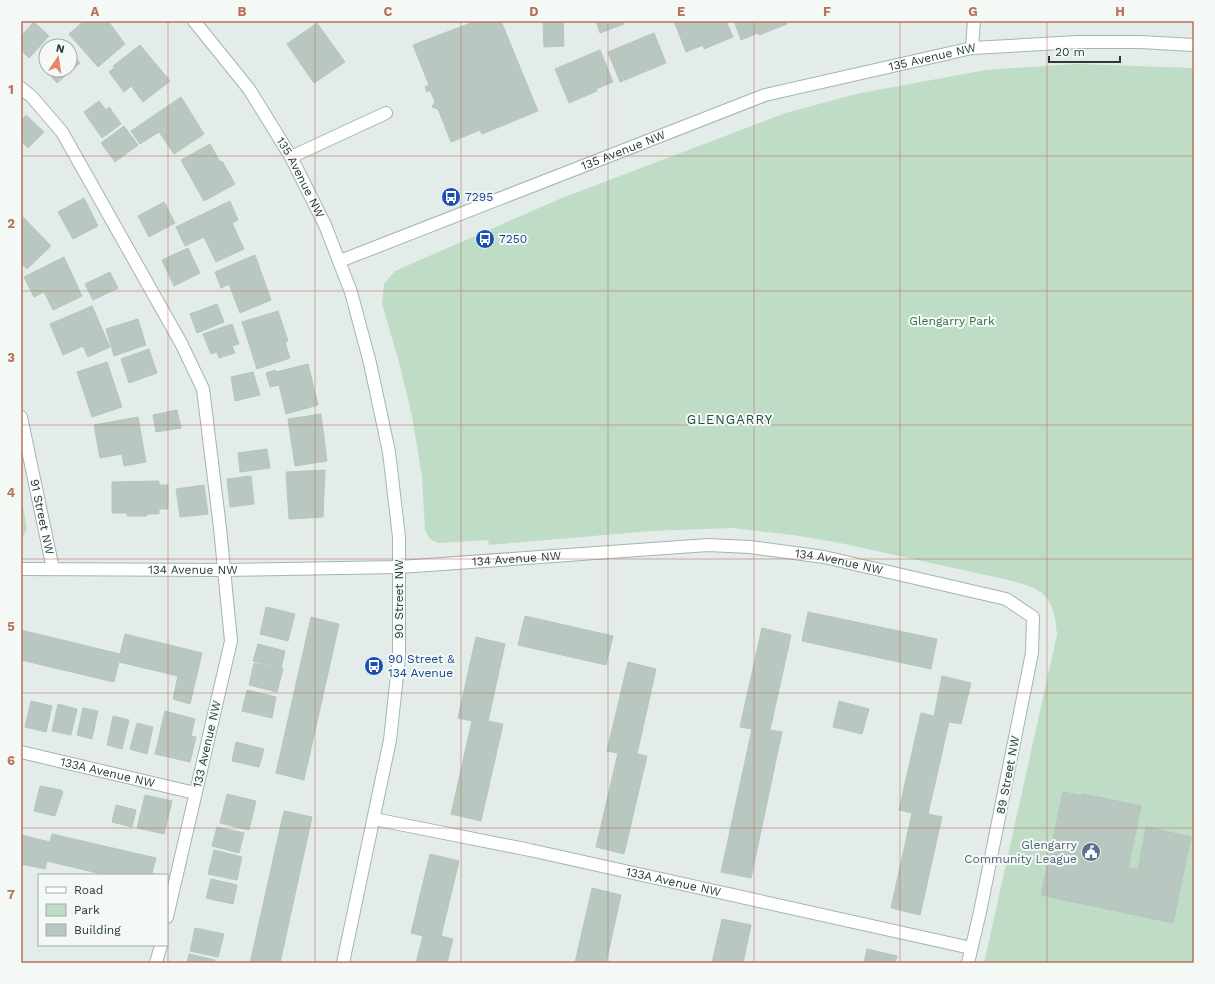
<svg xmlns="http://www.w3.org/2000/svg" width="1215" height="984" font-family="'Work Sans',sans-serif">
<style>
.green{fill:#bedcc6}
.building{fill:#b9c7c1;stroke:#b6c5bf}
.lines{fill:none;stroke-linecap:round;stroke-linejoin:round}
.lane-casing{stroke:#a6b4af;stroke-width:14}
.street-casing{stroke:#a6b4af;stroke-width:14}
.secondary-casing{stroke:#a2b7b0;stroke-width:14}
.lane{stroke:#fff;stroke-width:12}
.street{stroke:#fff;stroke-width:12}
.secondary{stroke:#fff;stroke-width:12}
.grid{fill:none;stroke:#b77359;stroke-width:1;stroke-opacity:0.55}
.labels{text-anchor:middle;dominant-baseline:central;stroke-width:4;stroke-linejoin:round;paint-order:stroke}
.street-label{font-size:12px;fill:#243c36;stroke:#f4f9f6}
.transit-label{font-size:12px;fill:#164399;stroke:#f4f9f6;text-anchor:start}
.park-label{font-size:12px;fill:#31704a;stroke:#f4f9f6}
.service-label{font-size:12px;fill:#4e5e75;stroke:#f4f9f6;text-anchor:end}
.neighbourhood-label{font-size:13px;letter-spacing:1px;fill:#214d42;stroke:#f4f9f6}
.neatline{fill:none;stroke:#b77359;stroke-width:1.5}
.grid-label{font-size:13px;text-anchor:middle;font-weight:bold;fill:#b77359}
</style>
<rect width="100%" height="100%" fill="#e3ece8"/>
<!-- green -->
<g class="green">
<path d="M1076,64L1194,68V963H984L1057,635C1054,594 1043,588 1004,579L840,543L793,535L732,528L651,531L489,545L488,540L438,543L430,539L425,530L422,477L412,416L399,362L382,304L384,284L395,271L562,198L786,113L856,94L986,70Z"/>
<path d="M21,495L27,529L21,541Z"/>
</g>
<!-- building -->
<g class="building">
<path d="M84,21H108L125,44L98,67L69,34Z"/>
<path d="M476,21H501L538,111L482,134L480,130L451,142L438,109L432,107L435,102L430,90L427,92L425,87L429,85L413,45Z"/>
<path d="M543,21H563L564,46L544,47Z"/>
<path d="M596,21H623L624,24L600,33Z"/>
<path d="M674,21H726L733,37L704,49L703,45L686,52Z"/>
<path d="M734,21H785L787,24L759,35L758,33L741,40Z"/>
<path d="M34,22L49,36L29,58L21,50V36Z"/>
<path d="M317,23L345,62L314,83L287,44Z"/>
<path d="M654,33L666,63L620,82L608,52Z"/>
<path d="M140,45L170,81L143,102L131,86L124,92L109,72L115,67L113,66Z"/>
<path d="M600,50L613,82L596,89L597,91L569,103L555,69Z"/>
<path d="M70,51L80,63L57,83L46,70H70Z"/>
<path d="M46,56V70L39,62Z"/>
<path d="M181,97L204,134L174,154L159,132L140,144L131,131Z"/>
<path d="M99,101L106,110L109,107L121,124L102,138L84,112Z"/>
<path d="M26,115L44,132L28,148L21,141V121Z"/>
<path d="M124,126L138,145L115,162L101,143Z"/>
<path d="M210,144L220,162L222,161L235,184L204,201L181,160Z"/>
<path d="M84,198L98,226L73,239L58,212Z"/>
<path d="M230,201L238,220L232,223L244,249L216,262L204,237L185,246L176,227Z"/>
<path d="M164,202L175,223L149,237L138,216Z"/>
<path d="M21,215L51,246L27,269L21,263Z"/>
<path d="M188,248L200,273L174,286L162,260Z"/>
<path d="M255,255L271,300L240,313L229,284L221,288L215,272Z"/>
<path d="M64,257L82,296L53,310L44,292L34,297L24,277Z"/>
<path d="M110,272L118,288L93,300L85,284Z"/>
<path d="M217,304L224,322L197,333L190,314Z"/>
<path d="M92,306L110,347L88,357L83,346L63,355L50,324Z"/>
<path d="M278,311L288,341L285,342L290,358L257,369L242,322Z"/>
<path d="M138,319L146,345L114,356L106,329Z"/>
<path d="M232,324L239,344L232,346L235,353L219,358L217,352L211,354L203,334Z"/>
<path d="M149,349L157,373L129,383L121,359Z"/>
<path d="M107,362L122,407L92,417L77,372Z"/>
<path d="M308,364L318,405L286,414L279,385L270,387L266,373L275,370L276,372Z"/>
<path d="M253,372L260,395L235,401L231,377Z"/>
<path d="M177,410L181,428L156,432L153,415Z"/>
<path d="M321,414L327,461L295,466L288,419Z"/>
<path d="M138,417L146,462L124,466L122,454L100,458L94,425Z"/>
<path d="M267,449L270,468L240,472L238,453Z"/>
<path d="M325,470L323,517L289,519L286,472Z"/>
<path d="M251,476L254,504L230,507L227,479Z"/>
<path d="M159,481V485H168V509H159V514H147V516H127V513H112V482Z"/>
<path d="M204,485L208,514L180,517L176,489Z"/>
<path d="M266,607L295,614L288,641L260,634Z"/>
<path d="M808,612L937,639L931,669L802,641Z"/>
<path d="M525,616L613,636L606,665L518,645Z"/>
<path d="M311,617L339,624L304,780L276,773Z"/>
<path d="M762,628L791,635L770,730L782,732L751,878L721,872L752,729L740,727Z"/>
<path d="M21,630L120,654L125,634L202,653L190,704L173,699L178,676L119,662L114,682L21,660Z"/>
<path d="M476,637L505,644L488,721L503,724L481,821L451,814L472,721L458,718Z"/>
<path d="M258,644L285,651L281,668L253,661Z"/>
<path d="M628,662L656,669L637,754L647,756L624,854L596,847L618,753L607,751Z"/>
<path d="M254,663L283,669L277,692L249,685Z"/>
<path d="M942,676L971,683L961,724L949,722L928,814L942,817L920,915L891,908L912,813L899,810L921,713L934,716Z"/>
<path d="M247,690L276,697L272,718L242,711Z"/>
<path d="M31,701L52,706L46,732L25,727Z"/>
<path d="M839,701L869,709L862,734L833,727Z"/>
<path d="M58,704L77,709L71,735L52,731Z"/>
<path d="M83,708L98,711L92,739L77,735Z"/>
<path d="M165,711L195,719L191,736L196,737L190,762L155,754Z"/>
<path d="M113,716L129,720L122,749L107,745Z"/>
<path d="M137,723L153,727L147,754L130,749Z"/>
<path d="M236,742L264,749L259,767L232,761Z"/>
<path d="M40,786L61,790L63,792L55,816L34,811Z"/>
<path d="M1063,792L1083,796V794L1141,806L1128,868L1138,870L1146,827L1191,837L1173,923L1041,895Z"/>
<path d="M227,794L256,801L249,830L220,823Z"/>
<path d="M145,795L172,801L164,834L137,828Z"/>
<path d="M116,805L136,810L132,827L112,822Z"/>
<path d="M284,811L312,817L280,963H250Z"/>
<path d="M217,827L244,833L239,853L212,846Z"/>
<path d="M52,834L156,858L152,873L159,875H106L47,861L45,869L21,864V835L50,842Z"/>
<path d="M214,850L242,857L237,880L208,874Z"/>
<path d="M430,854L459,861L441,936L453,939L447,963H416L423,936L411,933Z"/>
<path d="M211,879L237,885L233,904L206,898Z"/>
<path d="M592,888L621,895L606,963H575Z"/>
<path d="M722,919L751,925L743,963H712Z"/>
<path d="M195,928L224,934L218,957L190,951Z"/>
<path d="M867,949L897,956L895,963H864Z"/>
<path d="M189,954L215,960L214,963H187Z"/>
</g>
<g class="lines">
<defs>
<g id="lane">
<path d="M21,88L32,97L62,132L181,343L203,389L220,528L231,641L167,917"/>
<path d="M291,157L386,113"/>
<path id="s1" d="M21,752L195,793"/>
<path id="s2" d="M374,819L530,850L971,948"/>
<path d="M156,963L161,945"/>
</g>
<g id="street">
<path d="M972,48L974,21"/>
<path id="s3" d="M21,417L53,569"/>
<path id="s4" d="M21,569L223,570L400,567L708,545L750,547L824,557L1006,599L1033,617L1032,653L980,912L968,963"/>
</g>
<g id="secondary">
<path id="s5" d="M194,21L249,89L291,157L325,225L351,292L370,363L389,452L399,537V657L390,740L343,963"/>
<path id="s6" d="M340,261L765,95L972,48L1078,42H1140L1194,45"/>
</g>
</defs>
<!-- lane casing -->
<use href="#lane" class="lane-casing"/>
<!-- street casing -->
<use href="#street" class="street-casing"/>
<!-- secondary casing -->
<use href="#secondary" class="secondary-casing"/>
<!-- lane -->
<use href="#lane" class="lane"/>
<!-- street -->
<use href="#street" class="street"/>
<!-- secondary -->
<use href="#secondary" class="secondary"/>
</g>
<!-- grid -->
<path class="grid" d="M168,21V963M315,21V963M461,21V963M608,21V963M754,21V963M900,21V963M1047,21V963M21,156H1194M21,291H1194M21,425H1194M21,559H1194M21,693H1194M21,828H1194"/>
<!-- icons -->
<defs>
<symbol id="bus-disc" viewBox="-11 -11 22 22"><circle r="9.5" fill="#1a4fb4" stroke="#f4f9f6"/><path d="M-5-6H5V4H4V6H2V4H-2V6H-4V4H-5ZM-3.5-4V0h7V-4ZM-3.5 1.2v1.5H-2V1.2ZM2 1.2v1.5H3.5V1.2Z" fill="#fff"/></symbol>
<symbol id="civic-disc" viewBox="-11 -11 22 22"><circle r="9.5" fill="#5c6f8a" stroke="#f4f9f6"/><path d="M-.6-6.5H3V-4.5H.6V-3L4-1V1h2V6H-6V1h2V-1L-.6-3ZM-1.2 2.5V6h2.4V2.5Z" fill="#fff"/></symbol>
</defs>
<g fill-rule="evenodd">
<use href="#bus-disc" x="440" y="186" width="22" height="22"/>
<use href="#bus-disc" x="474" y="228" width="22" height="22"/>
<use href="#bus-disc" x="363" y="655" width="22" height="22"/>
<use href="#civic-disc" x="1080" y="841" width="22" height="22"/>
</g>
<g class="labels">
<!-- street labels -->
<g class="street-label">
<text stroke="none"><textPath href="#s6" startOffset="628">135 Avenue NW</textPath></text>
<text stroke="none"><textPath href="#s6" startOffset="304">135 Avenue NW</textPath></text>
<text stroke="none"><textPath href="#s5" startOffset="190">135 Avenue NW</textPath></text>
<text stroke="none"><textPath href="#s3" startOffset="102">91 Street NW</textPath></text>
<text stroke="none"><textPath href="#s4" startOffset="496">134 Avenue NW</textPath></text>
<text stroke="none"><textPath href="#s4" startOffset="820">134 Avenue NW</textPath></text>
<text stroke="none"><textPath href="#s4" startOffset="172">134 Avenue NW</textPath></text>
<text transform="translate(399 599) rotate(-90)">90 Street NW</text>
<text transform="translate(207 744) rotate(-77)">133 Avenue NW</text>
<text stroke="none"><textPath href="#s1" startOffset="89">133A Avenue NW</textPath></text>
<text transform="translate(1008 775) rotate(-79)">89 Street NW</text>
<text stroke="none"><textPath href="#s2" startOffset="306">133A Avenue NW</textPath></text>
</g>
<!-- transit labels -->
<g class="transit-label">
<text x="465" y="197">7295</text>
<text x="499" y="239">7250</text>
<text x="388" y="659">90 Street &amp;<tspan x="388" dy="14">134 Avenue</tspan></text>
</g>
<!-- park labels -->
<g class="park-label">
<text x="952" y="321">Glengarry Park</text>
</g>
<!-- service labels -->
<g class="service-label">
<text x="1077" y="845">Glengarry<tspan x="1077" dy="14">Community League</tspan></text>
</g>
<!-- neighbourhood labels -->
<g class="neighbourhood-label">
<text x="730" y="419">GLENGARRY</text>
</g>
</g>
<!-- border -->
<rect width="1215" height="984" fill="none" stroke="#f4f9f6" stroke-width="44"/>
<!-- legend -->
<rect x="38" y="874" width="130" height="72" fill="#f4f9f6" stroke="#a1ada9"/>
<rect x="46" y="887" width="20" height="6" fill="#ffffff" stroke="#a1ada9"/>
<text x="74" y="894" font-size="12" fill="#243c36">Road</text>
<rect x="46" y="904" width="20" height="12" fill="#bedcc6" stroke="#a1ada9"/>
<text x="74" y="914" font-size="12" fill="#243c36">Park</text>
<rect x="46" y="924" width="20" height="12" fill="#b9c7c1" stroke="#a1ada9"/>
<text x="74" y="934" font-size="12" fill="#243c36">Building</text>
<!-- north arrow -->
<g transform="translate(58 58) rotate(13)"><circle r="19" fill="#f4f9f6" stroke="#a1ada9"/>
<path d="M0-3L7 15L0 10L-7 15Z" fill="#e88565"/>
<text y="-6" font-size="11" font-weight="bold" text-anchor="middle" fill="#243c36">N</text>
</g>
<!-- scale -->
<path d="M1049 56v6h71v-6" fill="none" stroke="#243c36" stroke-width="2"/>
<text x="1055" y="56" font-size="12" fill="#243c36" stroke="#f4f9f6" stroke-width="3" paint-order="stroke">20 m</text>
<rect x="22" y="22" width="1171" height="940" class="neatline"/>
<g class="grid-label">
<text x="95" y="16">A</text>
<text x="242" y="16">B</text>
<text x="388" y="16">C</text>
<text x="534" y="16">D</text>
<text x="681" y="16">E</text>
<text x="827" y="16">F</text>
<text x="973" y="16">G</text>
<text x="1120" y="16">H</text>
<text x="11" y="94">1</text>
<text x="11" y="228">2</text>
<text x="11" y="362">3</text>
<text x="11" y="497">4</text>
<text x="11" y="631">5</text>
<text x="11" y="765">6</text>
<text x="11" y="899">7</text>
</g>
</svg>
